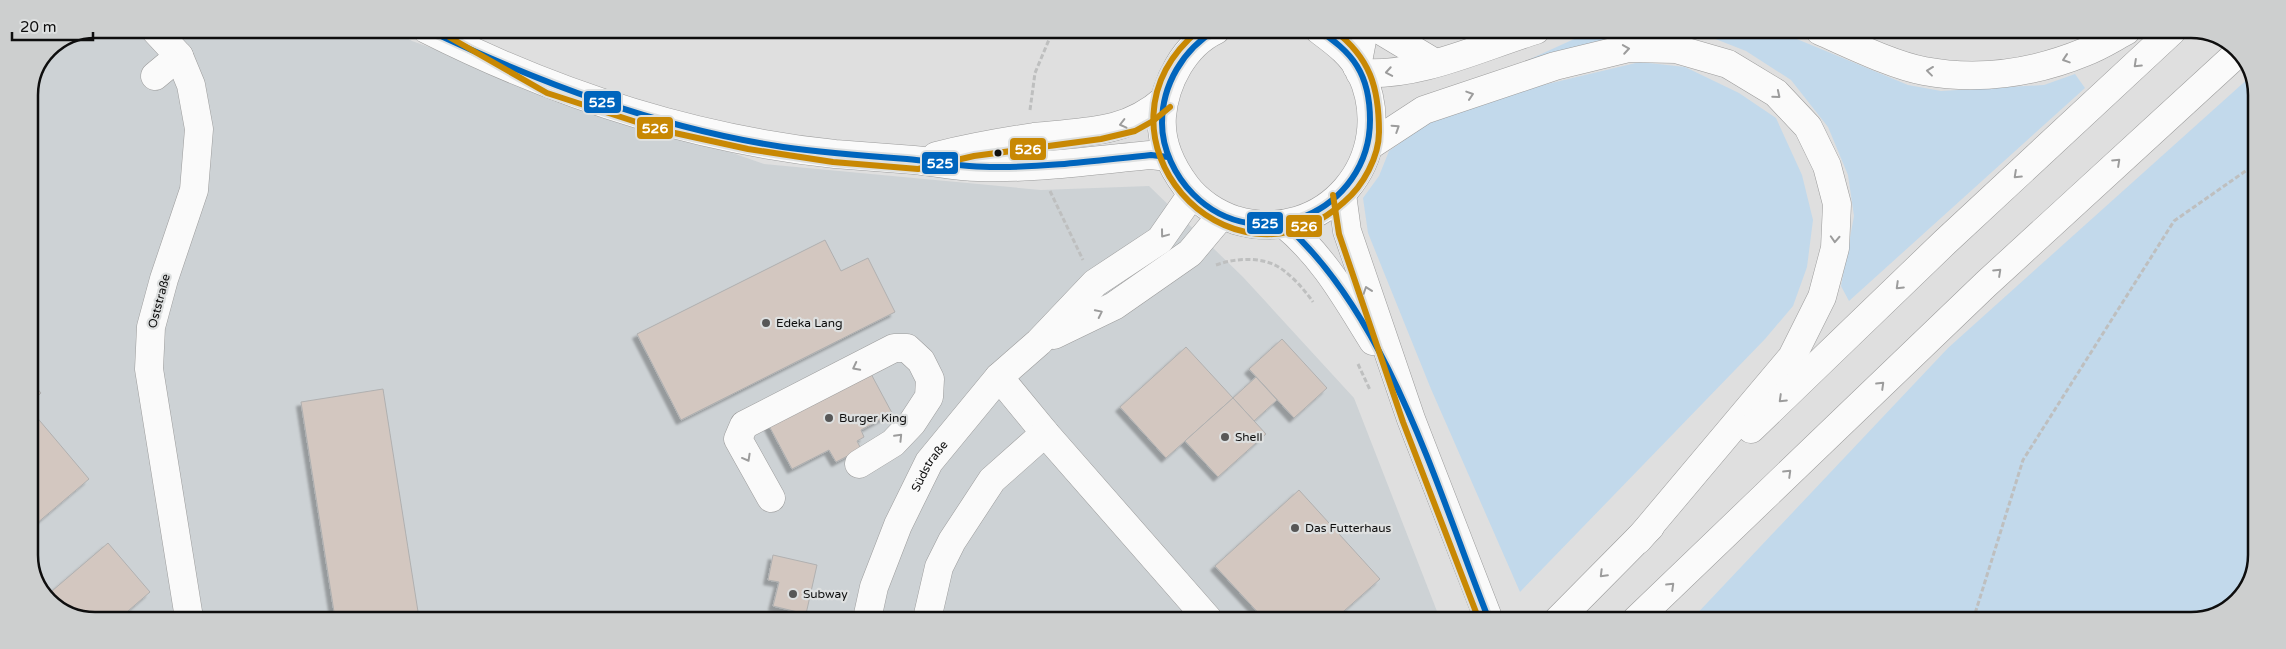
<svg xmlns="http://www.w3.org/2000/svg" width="2286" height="649" font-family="'Varela Round',sans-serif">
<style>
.built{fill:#cdd2d5}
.green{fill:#c2d9eb}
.building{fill:#d3c7c0;stroke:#b0b0b0;filter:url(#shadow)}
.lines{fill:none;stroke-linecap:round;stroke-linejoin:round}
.minor-casing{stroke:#9b9b9b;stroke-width:29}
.major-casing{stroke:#9b9b9b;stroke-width:29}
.highway-casing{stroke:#9b9b9b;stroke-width:29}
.path{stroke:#bebfbf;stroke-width:3;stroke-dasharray:5 2.5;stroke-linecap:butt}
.minor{stroke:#fafafa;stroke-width:28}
.major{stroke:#fafafa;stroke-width:28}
.highway{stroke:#fafafa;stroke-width:28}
.bus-1-casing{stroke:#dee0e0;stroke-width:10}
.bus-2-casing{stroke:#dee0e0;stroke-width:10}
.bus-1{stroke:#0065bd;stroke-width:6}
.bus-2{stroke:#c88803;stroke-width:6}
.oneway{stroke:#9c9c9c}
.bus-dot{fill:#0e0e0e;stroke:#dee0e0;stroke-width:2}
.poi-dot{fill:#575757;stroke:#dee0e0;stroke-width:2}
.labels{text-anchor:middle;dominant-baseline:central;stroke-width:4.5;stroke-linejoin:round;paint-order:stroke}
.street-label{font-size:12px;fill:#0e0e0e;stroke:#dee0e0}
.poi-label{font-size:12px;fill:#0e0e0e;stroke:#dee0e0;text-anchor:start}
.rim{fill:none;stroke:#0e0e0e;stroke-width:2.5}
.line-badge{stroke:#dee0e0;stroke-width:2}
.badge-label{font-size:14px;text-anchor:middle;font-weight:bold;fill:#fff}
</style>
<defs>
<filter id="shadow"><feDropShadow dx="-4.5" dy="4.5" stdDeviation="1" flood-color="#0004"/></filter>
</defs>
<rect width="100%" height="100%" fill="#dfdfdf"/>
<!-- built -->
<path class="built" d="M95,29H393L412,41L764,164L1041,190L1149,186L1243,277L1354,398L1440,619L78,618L45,597L29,559V95L48,48Z"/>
<!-- green -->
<g class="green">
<path d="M1594,30H1775L1908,85L1941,91L2044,85L2075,74L2085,88L1849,301L1841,286L1854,216L1848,175L1828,127L1791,80L1746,51L1695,31L1652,33L1589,44L1528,60Z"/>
<path d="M1640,62L1685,67L1739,93L1776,118L1802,175L1813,220L1807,267L1793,306L1765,339L1520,592L1431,389L1368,233L1363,198L1379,176L1389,151L1432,120L1492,97Z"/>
<path d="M2251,76L2257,90L2255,571L2232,606L2191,620H1691L1948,348Z"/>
</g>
<!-- building -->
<g class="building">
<path d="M825,240L841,271L868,258L895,312L681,420L637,334Z"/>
<path d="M1282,339L1327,388L1294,418L1249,369Z"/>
<path d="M1186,347L1233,398L1166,458L1120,407Z"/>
<path d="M870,372L892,413L861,430L864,437L857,441L861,449L836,462L829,450L792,469L767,422Z"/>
<path d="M1256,377L1277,400L1254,421L1233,398Z"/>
<path d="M29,379L41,393L29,404Z"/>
<path d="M383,389L419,618H335L301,402Z"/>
<path d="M1233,398L1266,434L1218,477L1185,441Z"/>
<path d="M29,408L89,479L29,530Z"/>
<path d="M1299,490L1380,579L1335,619H1264L1215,566Z"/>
<path d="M108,543L150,592L120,618H78L45,597Z"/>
<path d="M773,555L817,565L806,614L773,606L779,582L768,580Z"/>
</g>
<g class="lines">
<defs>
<g id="minor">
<path d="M154,29L179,56L191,85L199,129L194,190L164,279L151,327L149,369L189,618"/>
<path d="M1380,30L1435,63"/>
<path d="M1357,67L1364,30"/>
<path d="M155,76L179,56"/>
<path d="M1054,335L1114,306L1190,253L1221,216"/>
<path d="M999,377L1045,433L1208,619"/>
<path d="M771,498L738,439L744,425L894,348H907L921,361L930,379L929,397L912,423L893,443L859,464"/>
<path id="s1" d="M867,619L874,587L898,525L929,462L999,377L1039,342L1095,283L1160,240L1192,194"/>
<path d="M927,619L939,567L952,541L992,480L1045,433"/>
</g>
<g id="major">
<path d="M426,29C553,93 693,139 835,154C862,156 888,158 914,160C936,162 957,167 978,167C1036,169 1094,160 1151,155L1168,157"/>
<path d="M1216,30C1184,45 1165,83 1162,116C1160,142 1171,166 1186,186C1198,202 1217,214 1235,220C1325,247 1400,158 1361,73C1352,54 1335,42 1319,30"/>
<path d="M936,156C968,148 1001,142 1034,137C1084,131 1124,135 1164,100"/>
<path d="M1342,194L1347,231L1411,419L1489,620"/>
<path d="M1284,224C1324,257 1346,298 1373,341"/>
</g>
<g id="highway">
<path d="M1820,31C1850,44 1892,65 1924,71C1978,81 2034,73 2085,52C2099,47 2113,38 2126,31"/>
<path d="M1360,73C1420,77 1480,47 1536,30"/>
<path d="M1369,146L1424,110L1555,66L1629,48L1676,49L1728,64L1776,93L1808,127L1827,166L1837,204L1835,248L1822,297L1792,357L1638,540"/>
<path d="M1751,429L1945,242L2172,31"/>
<path d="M1558,620L1650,527"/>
<path d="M1636,620L1986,284L2240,51"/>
</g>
</defs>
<!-- minor casing -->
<use href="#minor" class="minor-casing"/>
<!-- major casing -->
<use href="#major" class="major-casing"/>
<!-- highway casing -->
<use href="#highway" class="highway-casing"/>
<!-- path -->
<g class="path">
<path d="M1030,110L1035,73L1053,30"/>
<path d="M1050,191L1083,260"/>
<path d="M1216,265C1233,259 1253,257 1270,263C1286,268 1304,289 1313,302"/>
<path d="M1358,364L1370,390"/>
<path d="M1973,620L2023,460L2174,221L2257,163"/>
</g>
<!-- minor -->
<use href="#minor" class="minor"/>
<!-- major -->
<use href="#major" class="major"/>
<!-- highway -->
<use href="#highway" class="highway"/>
<defs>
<g id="bus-1">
<path d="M426,29C540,83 658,128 783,147C824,153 865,156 907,159C938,162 969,168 1001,167C1051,167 1101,160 1151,155L1168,157"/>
<path d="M1216,30C1183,49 1162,85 1162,123C1162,149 1175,176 1193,194C1258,260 1370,211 1370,120C1370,103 1367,82 1357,66C1348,51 1333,40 1319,30"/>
<path d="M1284,224C1389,316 1438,492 1489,620"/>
</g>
<g id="bus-2">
<path d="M1199,30C1076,133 1228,306 1344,202C1363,186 1379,157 1379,132C1379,87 1370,58 1334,30"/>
<path d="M449,37L547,93L661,130L748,149L833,162L918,169L974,156L1101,139L1135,131L1153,121L1170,107"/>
<path d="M1333,195L1339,234L1403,422L1479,620"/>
</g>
</defs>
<!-- bus-1 casing -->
<use href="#bus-1" class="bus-1-casing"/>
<!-- bus-2 casing -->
<use href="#bus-2" class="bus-2-casing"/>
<!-- bus-1 -->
<use href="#bus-1" class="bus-1"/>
<!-- bus-2 -->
<use href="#bus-2" class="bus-2"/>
</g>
<!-- one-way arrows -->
<defs><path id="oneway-chevron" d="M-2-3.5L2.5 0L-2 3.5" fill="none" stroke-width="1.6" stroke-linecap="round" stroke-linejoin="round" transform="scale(1.25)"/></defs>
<g class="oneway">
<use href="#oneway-chevron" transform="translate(1626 49) rotate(-9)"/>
<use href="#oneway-chevron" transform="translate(2066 59) rotate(162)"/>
<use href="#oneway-chevron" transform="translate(2137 64) rotate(137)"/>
<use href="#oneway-chevron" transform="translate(1930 71) rotate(-173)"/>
<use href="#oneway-chevron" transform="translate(1389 72) rotate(170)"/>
<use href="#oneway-chevron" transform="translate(1470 95) rotate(-18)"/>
<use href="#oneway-chevron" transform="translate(1777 95) rotate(40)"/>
<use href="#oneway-chevron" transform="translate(1123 124) rotate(166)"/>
<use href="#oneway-chevron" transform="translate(1396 128) rotate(-33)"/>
<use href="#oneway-chevron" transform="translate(2117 162) rotate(-43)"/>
<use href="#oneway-chevron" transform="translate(2017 175) rotate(137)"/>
<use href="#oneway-chevron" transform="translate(1164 234) rotate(127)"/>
<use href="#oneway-chevron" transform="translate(1835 239) rotate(93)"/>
<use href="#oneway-chevron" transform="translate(1998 272) rotate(-43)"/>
<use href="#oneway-chevron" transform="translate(1899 286) rotate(136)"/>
<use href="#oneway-chevron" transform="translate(1367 290) rotate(-109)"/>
<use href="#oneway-chevron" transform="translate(1099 313) rotate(-26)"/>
<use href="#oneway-chevron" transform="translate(856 367) rotate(153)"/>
<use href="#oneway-chevron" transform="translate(1881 385) rotate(-44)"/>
<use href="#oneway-chevron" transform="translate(1782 399) rotate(136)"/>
<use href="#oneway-chevron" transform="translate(899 437) rotate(-46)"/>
<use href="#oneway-chevron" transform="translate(747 458) rotate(61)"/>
<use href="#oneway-chevron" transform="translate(1788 473) rotate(-44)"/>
<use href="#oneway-chevron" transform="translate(1603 574) rotate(135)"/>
<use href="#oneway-chevron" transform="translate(1671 586) rotate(-44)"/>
</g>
<!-- markers -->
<circle class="bus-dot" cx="998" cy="153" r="4.5"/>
<g class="poi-dot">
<circle cx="766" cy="323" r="5"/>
<circle cx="829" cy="418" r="5"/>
<circle cx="1225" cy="437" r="5"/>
<circle cx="1295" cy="528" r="5"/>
<circle cx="793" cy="594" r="5"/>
</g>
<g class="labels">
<!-- street labels -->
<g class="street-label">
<text transform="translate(159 301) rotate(-75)">Oststraße</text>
<text stroke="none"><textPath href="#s1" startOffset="166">Südstraße</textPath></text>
</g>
<!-- poi labels -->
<g class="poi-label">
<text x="776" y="323">Edeka Lang</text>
<text x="839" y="418">Burger King</text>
<text x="1235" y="437">Shell</text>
<text x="1305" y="528">Das Futterhaus</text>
<text x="803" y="594">Subway</text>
</g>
</g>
<!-- crop -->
<path d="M0 0H2286V649H0ZM95 38H2191A57 57 0 0 1 2248 95V555A57 57 0 0 1 2191 612H95A57 57 0 0 1 38 555V95A57 57 0 0 1 95 38Z" fill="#cdcfcf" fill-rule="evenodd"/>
<path class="rim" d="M95 38H2191A57 57 0 0 1 2248 95V555A57 57 0 0 1 2191 612H95A57 57 0 0 1 38 555V95A57 57 0 0 1 95 38Z"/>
<g class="line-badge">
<rect x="583" y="90" width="39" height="24" rx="5" fill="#0065bd"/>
<rect x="636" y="116" width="38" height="24" rx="5" fill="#c88803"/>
<rect x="1009" y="137" width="38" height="24" rx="5" fill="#c88803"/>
<rect x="921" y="151" width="38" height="24" rx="5" fill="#0065bd"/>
<rect x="1246" y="211" width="38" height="24" rx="5" fill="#0065bd"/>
<rect x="1285" y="214" width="38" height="24" rx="5" fill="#c88803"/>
</g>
<g class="badge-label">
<text x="602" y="107">525</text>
<text x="655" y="133">526</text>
<text x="1028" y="154">526</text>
<text x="940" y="168">525</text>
<text x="1265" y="228">525</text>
<text x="1304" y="231">526</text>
</g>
<!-- scale -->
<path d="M12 32v8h81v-8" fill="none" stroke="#0e0e0e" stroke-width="2.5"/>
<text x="20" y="32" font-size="15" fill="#0e0e0e" stroke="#dee0e0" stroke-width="4" paint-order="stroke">20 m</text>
</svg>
